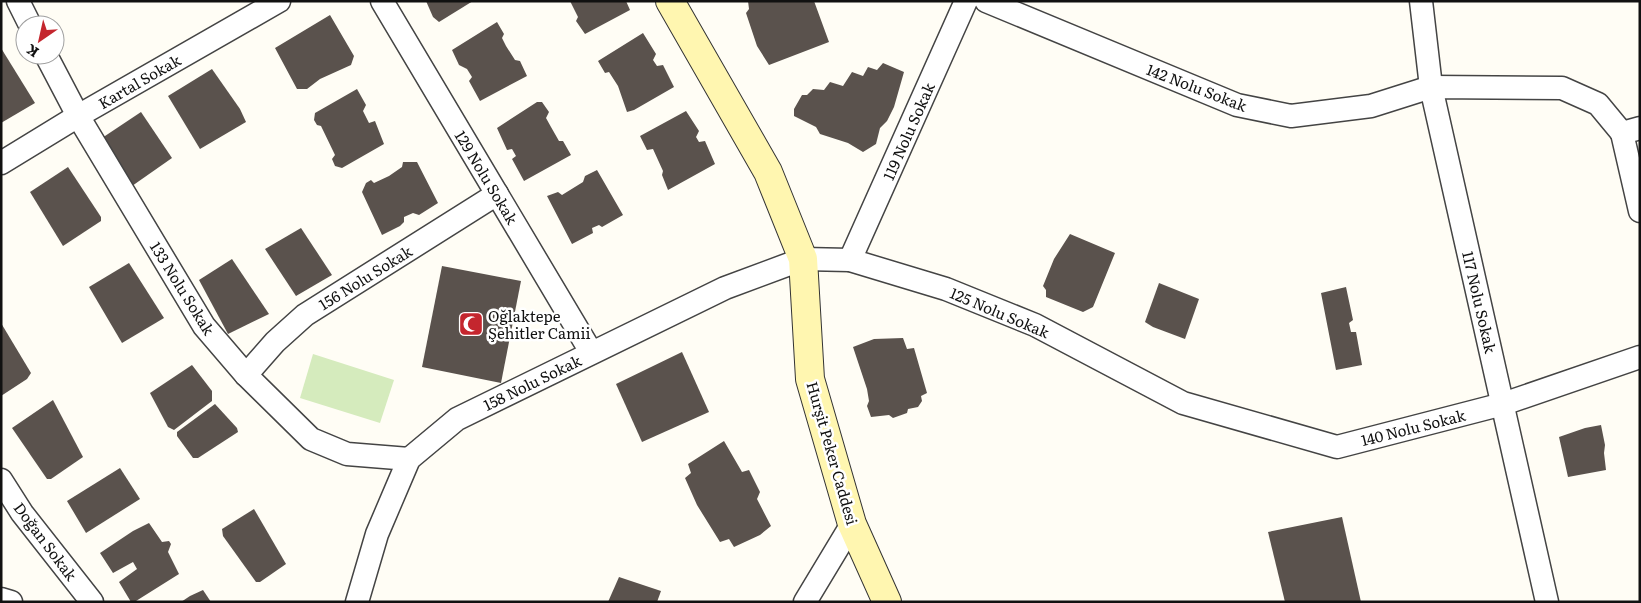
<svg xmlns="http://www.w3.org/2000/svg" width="1641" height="603" font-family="Literata,serif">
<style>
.green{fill:#d5ebbd}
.building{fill:#5a524d}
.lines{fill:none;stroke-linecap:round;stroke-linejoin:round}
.street-casing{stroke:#444;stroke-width:25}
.secondary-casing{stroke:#333;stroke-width:30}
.street{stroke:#fff;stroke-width:22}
.secondary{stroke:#fff6b0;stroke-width:28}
.labels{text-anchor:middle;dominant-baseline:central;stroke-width:5;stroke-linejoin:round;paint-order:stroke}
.street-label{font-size:15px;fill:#111;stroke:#fff}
.poi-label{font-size:15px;fill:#111;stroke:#fff;text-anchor:start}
</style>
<rect width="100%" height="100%" fill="#fffdf5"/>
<!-- green -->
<path class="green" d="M313,354L394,380L380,423L300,398Z"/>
<!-- building -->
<g class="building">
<path d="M426,1H473L439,22L433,17Z"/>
<path d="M570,1H626L630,10L585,34L576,21L578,17Z"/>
<path d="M748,1H814L829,42L769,65L757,46L746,13L749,9Z"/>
<path d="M330,15L354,56L351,65L320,79L307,89H297L275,48Z"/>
<path d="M497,22L504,34L502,38L506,46L515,60L520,61L527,76L480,101L469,81L472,77L467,69L459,65L452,50Z"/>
<path d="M643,33L656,54L653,60L657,66L663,65L674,87L634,110L627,112L618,86L609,72L605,73L598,61Z"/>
<path d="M1,48L35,103L1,123Z"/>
<path d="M883,63L904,72L894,107L887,121L880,128L876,144L863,152L848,143L820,134L816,127L794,116V109L802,95H807L813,89L824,90L830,82L843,86L852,72L863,76L868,67L877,70Z"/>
<path d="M212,69L240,109L246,122L200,149L168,96Z"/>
<path d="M357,89L366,105L363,111L369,123L375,121L384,144L342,168L335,166L332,159L335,155L321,126L317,125L314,120L315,113Z"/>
<path d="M537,102H542L549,112L546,118L551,127L559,141H563L571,155L524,181L512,159L516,156L512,149L507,150L497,128Z"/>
<path d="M686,111L699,131L696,137L699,142L705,141L715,164L668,190L662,175L663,171L653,149L647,150L640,136Z"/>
<path d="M141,112L172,158L132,186L102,138Z"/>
<path d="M403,162H417L438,203L419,215L413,213L404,217V222L400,226L382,235L362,192L366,183L371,180L374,183L389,176L402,167Z"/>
<path d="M68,167L101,217V221L63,246L30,192Z"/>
<path d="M597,170L623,215L602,227L599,225L592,228L593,233L572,244L547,196L558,192L562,195L583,182L585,176Z"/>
<path d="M301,228L332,275L296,296L265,249Z"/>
<path d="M1070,234L1115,253L1093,307L1083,312L1046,297V290L1043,286L1054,259Z"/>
<path d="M232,259L269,314L228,334L199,280Z"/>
<path d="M129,263L164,318L122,343L89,287Z"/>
<path d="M442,266L521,281L501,383L422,367Z"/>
<path d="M1159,283L1199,299L1185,339L1153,327L1145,322Z"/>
<path d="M1346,287L1353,320L1349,323L1351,332H1356L1362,365L1336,370L1321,293Z"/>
<path d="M1,323L31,373L27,379L1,396Z"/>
<path d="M903,338L907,349L914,348L927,393L921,396L922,401L918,407L908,409L907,413L893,418L889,415L871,417L867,406L869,401L867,389L853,347L874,339Z"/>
<path d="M682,352L709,412L642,442L616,384Z"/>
<path d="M192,365L212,391V401L174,430L168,427L150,393Z"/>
<path d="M53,400L83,457L51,479H47L12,428Z"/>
<path d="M215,404L237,428L238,432L198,458H193L177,436V432Z"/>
<path d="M1601,425L1605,445L1604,453L1606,470L1568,477L1559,437L1585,428Z"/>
<path d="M724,441L742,472L749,470L760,492L757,499L771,526L760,535L734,547L729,539L720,542L697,505L685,478L691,473L688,464Z"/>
<path d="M120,468L140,499L86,533L67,501Z"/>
<path d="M254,509L286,564L260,582H256L223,536L222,529Z"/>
<path d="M1342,517L1361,602H1285L1268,532Z"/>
<path d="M149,523L162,542L169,541L171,544L168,552L179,574L136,601L131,602L119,582L137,569L133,562L113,573L100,553L133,531Z"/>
<path d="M619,577L661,591L657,602H608Z"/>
<path d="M203,590L211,602H181L190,596Z"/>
</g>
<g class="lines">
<defs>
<g id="street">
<path d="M18,1L30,25"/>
<path d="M382,1L591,352"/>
<path d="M986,1L1237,105L1291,116L1371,106L1431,87L1562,88L1598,104L1622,133L1640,128"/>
<path d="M1421,1L1431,87L1547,602"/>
<path d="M46,55L78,116L204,326L246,375L311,439L347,454L409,459"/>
<path d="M1622,133L1640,211"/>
<path d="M1,163L78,116L279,1"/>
<path d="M850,260L966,1"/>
<path d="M246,375L275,342L305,315L497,194"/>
<path d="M1,480L22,513L92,602"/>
<path d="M1,599L11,602"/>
<path d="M357,602L377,534L409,459L457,419L725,288L803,259L850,260L946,289L1035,325L1183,403L1337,447L1503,404L1640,357"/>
<path d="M805,602L852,524"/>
</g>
<path id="secondary" d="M670,1L768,172L803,259L810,379L852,524L887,602"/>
</defs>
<!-- street casing -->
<use href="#street" class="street-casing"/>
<!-- secondary casing -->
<use href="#secondary" class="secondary-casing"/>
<!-- street -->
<use href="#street" class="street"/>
<!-- secondary -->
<use href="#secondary" class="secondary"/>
</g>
<!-- icons -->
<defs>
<symbol id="mosque-square" viewBox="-11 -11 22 22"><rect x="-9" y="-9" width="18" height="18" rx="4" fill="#c4262e" stroke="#fff"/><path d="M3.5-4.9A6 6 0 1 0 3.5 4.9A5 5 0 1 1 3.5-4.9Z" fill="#fff"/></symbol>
</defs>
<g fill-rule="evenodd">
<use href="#mosque-square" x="457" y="310" width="28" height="28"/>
</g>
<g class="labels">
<!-- street labels -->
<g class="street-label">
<text transform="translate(139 81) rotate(-30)">Kartal Sokak</text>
<text transform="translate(1197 87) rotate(21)">142 Nolu Sokak</text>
<text transform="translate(908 131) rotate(-66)">119 Nolu Sokak</text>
<text transform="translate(487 177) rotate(59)">129 Nolu Sokak</text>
<text transform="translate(365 277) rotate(-32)">156 Nolu Sokak</text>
<text transform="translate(183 288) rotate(58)">133 Nolu Sokak</text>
<text transform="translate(1480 302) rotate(77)">117 Nolu Sokak</text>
<text transform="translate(1000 312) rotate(23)">125 Nolu Sokak</text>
<text transform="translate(532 382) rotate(-26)">158 Nolu Sokak</text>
<text transform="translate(1413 427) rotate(-14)">140 Nolu Sokak</text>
<text transform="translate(833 453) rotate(74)">Hurşit Peker Caddesi</text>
<text transform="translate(46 541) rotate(53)">Doğan Sokak</text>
</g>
<!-- poi labels -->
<g class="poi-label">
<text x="488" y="315">Oğlaktepe<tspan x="488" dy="17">Şehitler Camii</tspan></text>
</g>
</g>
<!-- border -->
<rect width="1641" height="603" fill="none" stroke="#111111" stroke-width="5"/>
<!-- north arrow -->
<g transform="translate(40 40) rotate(214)"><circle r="24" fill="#ffffff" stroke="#a0a0a0"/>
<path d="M0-4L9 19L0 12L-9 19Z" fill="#c4262e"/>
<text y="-8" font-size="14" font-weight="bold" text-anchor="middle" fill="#111111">K</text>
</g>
</svg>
